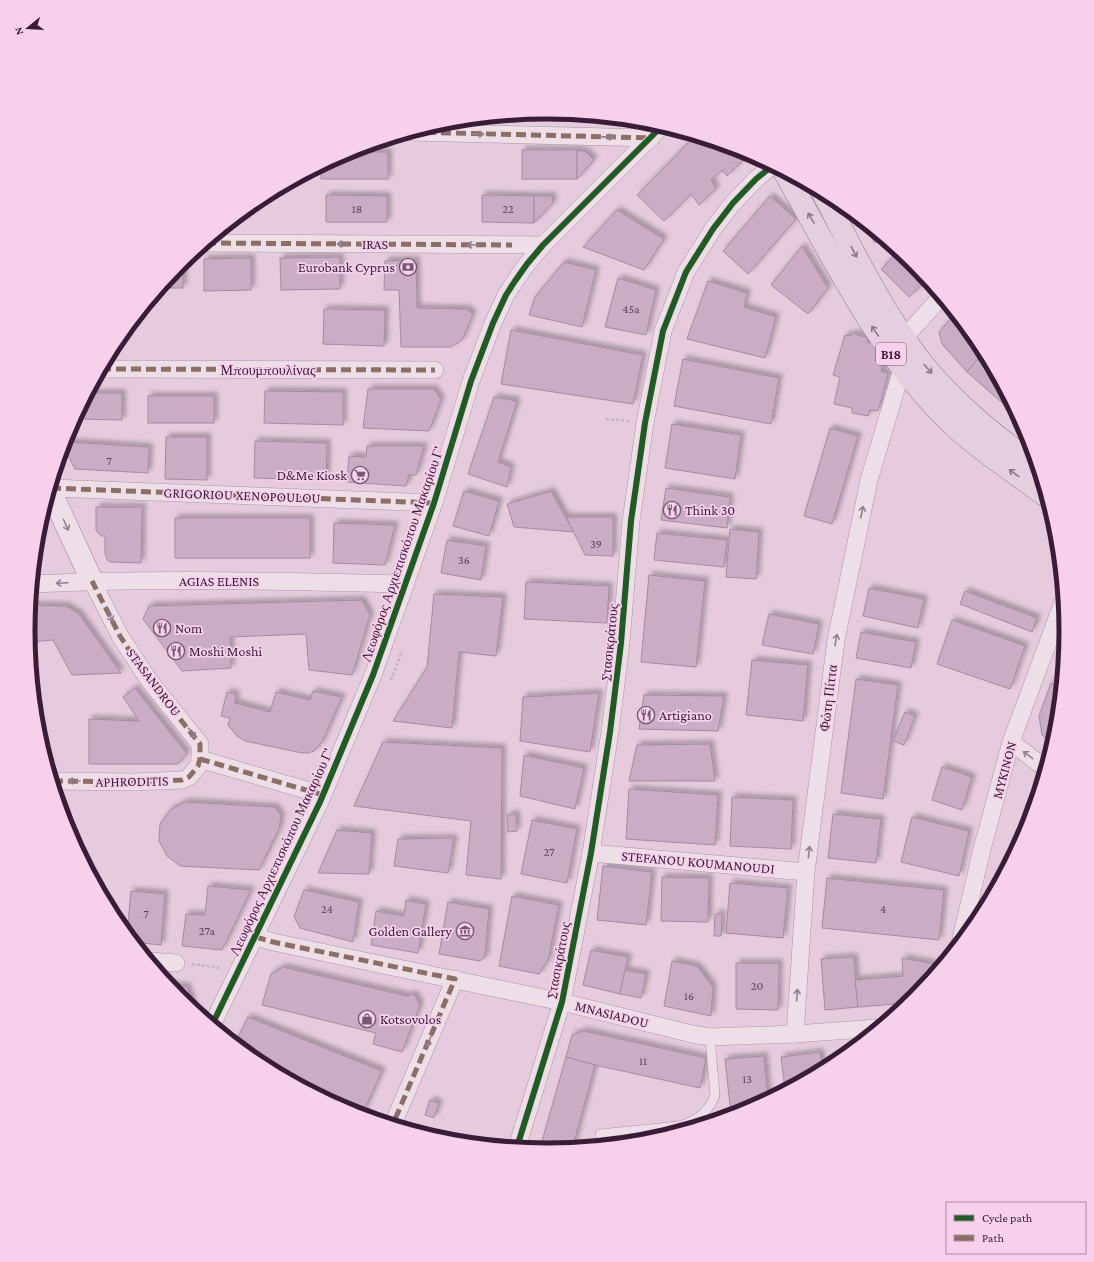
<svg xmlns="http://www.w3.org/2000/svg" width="1094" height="1262" font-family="'Crimson Pro',serif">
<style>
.building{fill:#caacc5;stroke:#a58ba2;filter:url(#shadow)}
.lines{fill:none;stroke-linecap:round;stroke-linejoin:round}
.lane-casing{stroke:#aa95a5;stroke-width:10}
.street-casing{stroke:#aa95a5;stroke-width:18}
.secondary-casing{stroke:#9a8495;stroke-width:23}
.primary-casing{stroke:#907b8c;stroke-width:23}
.path{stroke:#c6b4c1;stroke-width:2.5;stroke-dasharray:3 2;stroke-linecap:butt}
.lane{stroke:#eddee8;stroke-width:9}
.street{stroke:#eddee8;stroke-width:17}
.secondary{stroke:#eddee8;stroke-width:22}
.primary{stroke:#e5cedf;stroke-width:22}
.quiet{stroke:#8d6e63;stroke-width:5;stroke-dasharray:10 5;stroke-linecap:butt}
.cycleway-casing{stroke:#f7d0eb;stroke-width:8}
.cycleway{stroke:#1b5e20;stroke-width:6}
.oneway{stroke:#937d90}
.oneway2{stroke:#8f758b}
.labels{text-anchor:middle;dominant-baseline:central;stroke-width:3.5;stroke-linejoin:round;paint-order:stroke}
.number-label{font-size:12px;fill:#5d405a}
.shield{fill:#f7d0eb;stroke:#72526d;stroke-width:1}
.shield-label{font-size:13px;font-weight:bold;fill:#391c37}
.street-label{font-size:14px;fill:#391c37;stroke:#f7d0eb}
.poi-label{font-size:14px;fill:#391c37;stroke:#f7d0eb;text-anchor:start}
.rim{fill:none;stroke:#391c37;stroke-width:5}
</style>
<defs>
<filter id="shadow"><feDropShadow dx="3.5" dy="-3.5" stdDeviation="2" flood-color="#0004"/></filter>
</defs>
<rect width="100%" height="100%" fill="#e5cbdd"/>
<!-- building -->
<g class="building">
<path d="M695,136L746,152V157L727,176L722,170L711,180L716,189L699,205L691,194L664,221L637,195Z"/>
<rect x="522" y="150" width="55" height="29"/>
<path d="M577,150L586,152L594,160L577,179Z"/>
<path d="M348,152H388V179H321V166Z"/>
<path d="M326,195L387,196V222H326Z"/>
<path d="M482,195L534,196V223L482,222Z"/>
<path d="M534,196H552L553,203L534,223Z"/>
<path d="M770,196L796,219L748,274L723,251Z"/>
<path d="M617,210L664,239L644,270L583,247Z"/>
<path d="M858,218L882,238L875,243Z"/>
<path d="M802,246L828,288L808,314L771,285Z"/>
<path d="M899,252L914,264L927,280L909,297L881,269Z"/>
<path d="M340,257V289L281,290L280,258Z"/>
<path d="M251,258V290L204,291V259Z"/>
<path d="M416,260L417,308L467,309L473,314L462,340L451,347H401L399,290H384L385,261Z"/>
<path d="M183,261V288H161L180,264Z"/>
<path d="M564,262L596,270L582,327L529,315L535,297Z"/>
<path d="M618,278L656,290L646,335L605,327Z"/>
<path d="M708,281L747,293L744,307L776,317L765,358L687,339Z"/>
<path d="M324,309L385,310L384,346L323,344Z"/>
<path d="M955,314L979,343L984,352L967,372L942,344L939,332Z"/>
<path d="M511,330L643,355L633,404L501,384Z"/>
<path d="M852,333L868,338L867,342L881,346L877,356L884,359L881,371L888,374L878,411L870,410L868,416L852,413V408L834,404L840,377L833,375L845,335L851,336Z"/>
<path d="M984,352L1016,413L1015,414L967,372Z"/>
<path d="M683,359L779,378L771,424L674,406Z"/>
<path d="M368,389H434L441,400L429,431L363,428Z"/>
<path d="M265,391L343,392V425L264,423Z"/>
<path d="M89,393H122V420L75,419Z"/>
<rect x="148" y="396" width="66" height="27"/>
<path d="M494,397L517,401L498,462L511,467L507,487L468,474Z"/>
<path d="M672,424L741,435L735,479L665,468Z"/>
<path d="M830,428L858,436L832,524L804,516Z"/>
<path d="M166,437H207V480L165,479Z"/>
<path d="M255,441L327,443L326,480L254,478Z"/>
<path d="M66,442L149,447L148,473L75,469L66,452Z"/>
<path d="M367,446H424L416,475H409L406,486L347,482L349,456L366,457Z"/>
<path d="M666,488L730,497L727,528L661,520Z"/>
<path d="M464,491L499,501L489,536L453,526Z"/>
<path d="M551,491L574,532L514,527L507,504Z"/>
<path d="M96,507H142L141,563L111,562L108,561L105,554V536H102L99,534L96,530Z"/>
<path d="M566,517H613V556L585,555Z"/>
<rect x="175" y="518" width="135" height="40"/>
<path d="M334,523L395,525L385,565L333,563Z"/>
<path d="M730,529L759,532L756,579L726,577Z"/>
<path d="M657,533L727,540L724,567L654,560Z"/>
<path d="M447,540L486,546L481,580L441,573Z"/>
<path d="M649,575L705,581L696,667L641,662Z"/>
<path d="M526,582L609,586L607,623L524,619Z"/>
<path d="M869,588L924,599L918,628L863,616Z"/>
<path d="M965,591L1037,618L1032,632L960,604Z"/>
<path d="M434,594L503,597L496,656L459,652L452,728L393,721L427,667Z"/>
<path d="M362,600L370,615L352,675L309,670L306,634L230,637L231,668L182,671L143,619L149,606Z"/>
<path d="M31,605L66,606L79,614L121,673L72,675L53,640L29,642L28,631Z"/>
<path d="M769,614L819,624L813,654L762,645Z"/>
<path d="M952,620L1025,646L1010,689L937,664Z"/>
<path d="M861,632L916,642L911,668L856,658Z"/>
<path d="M752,660L808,665L803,721L746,715Z"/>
<path d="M856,679L898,685L883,799L841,793Z"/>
<path d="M1051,683L1061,687L1056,732L1052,744L1042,735L1039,716Z"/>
<path d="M135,688L187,754L178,764H89V719L139,721L123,697Z"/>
<path d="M313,691L342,697L322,742L314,751L308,753H302L245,741L237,736L228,725L230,718L221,716L227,692L236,694L235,703L270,712L276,692L310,700Z"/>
<path d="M599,693L590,752L520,741L523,697Z"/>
<path d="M644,695L724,696L718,731L639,729Z"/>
<path d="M905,712L915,716L904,745L893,741Z"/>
<path d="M383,742L502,748L501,879L466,875L471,821L354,806Z"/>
<path d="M710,744L715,781H629L637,745Z"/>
<path d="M524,755L584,768L575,809L520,796Z"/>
<path d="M942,767L972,777L962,810L932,800Z"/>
<path d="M629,789L718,795L715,845L626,839Z"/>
<path d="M732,797L793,800L791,849L730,846Z"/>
<path d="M185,802L275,807L281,816L279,829L259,870L180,866L167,856L159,841L160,824L170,810Z"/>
<path d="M516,814L517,831L508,832L507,815Z"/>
<path d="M833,814L881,819L876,863L828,858Z"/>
<path d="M912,817L969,831L959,876L901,862Z"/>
<path d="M532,820L577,829L567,883L521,874Z"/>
<path d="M337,830L372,833L369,874L318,873Z"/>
<path d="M454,838L448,873L394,866L398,839Z"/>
<path d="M603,866L652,872L646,925L597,920Z"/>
<path d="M996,872L1003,874L989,900Z"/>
<path d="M662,877L709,878L708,922L661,921Z"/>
<path d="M827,878L944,890L939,940L822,928Z"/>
<path d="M730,883L788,888L783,938L726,933Z"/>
<path d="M208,886L251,890L222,950L182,946L186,914L205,915Z"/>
<path d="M304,890L359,902L353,942L300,928L294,917Z"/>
<path d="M131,891L165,894L161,945L134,942L127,934Z"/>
<path d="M512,896L559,905L548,960L539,974L499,966Z"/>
<path d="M406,900L426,904L418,953L371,945L376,911L404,916Z"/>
<path d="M448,902L489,909L485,957L480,961L439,954Z"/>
<path d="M715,914H722L721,936H714Z"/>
<path d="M591,950L628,957L620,994L583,985Z"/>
<path d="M854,957L858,1007L825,1010L821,959Z"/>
<path d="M902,958L934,964L929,979L914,998L907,1003L858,1007L855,980L903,976Z"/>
<path d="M672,961L697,966L713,987L711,1016L664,1006Z"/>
<path d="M736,963H779L778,1010L736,1009Z"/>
<path d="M283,967L407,996L414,994L420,1005L402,1052L373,1044L376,1033L262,1005L271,974Z"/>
<path d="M625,970L646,974L641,998L620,994Z"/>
<path d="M169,985L187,987L193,1006L191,1007L180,998Z"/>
<path d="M248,1017L382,1071L362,1115L348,1110L258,1062L235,1043Z"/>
<path d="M584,1031L706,1058L700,1088L595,1065L566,1057L572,1035Z"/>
<path d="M820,1052L823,1069L785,1089L781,1057Z"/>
<path d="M764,1056L768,1098L745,1111L731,1115L725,1059Z"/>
<path d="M566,1057L595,1065L573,1146L540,1148Z"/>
<path d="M430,1100L439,1103L434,1118L425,1115Z"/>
</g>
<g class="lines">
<defs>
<path id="lane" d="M600,1134L679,1126C697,1121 709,1112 715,1095L710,1037"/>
<g id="street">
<path d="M411,132L651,138"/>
<path d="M206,243L543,245"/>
<path d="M904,338L941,297"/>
<path d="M101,369L435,370"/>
<path d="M51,488L434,503"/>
<path d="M33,584C157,578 282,581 406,584"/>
<path d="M1011,742L1045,768"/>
<path d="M200,759L323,795"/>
<path d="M53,781L134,782L182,780L189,777L198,766L200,759V744L148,679L120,636L92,581"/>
<path d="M591,853L806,872"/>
<path d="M256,937L273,942L562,1002L692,1034L710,1037L795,1034L877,1028"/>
<path d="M960,943L982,849L1011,742L1063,602"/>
<path d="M150,961L176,963"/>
<path d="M212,1025L320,802L373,675L434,503L471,381L493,323L506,295L515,281L527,264L543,245L662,126"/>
<path d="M795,1034L806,872L836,640L869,480L902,369"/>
<path d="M393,1124L455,979"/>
<path d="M517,1147L562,1002L591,853L610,732L621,643L631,521L645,423L663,331L686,272L713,229L733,203L756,179L772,166"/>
</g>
<path id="secondary" d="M50,490L92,581"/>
<g id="primary">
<path d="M785,173C835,261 879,355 954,426C982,452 1015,473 1046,496"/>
<path d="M823,193C853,251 882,311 922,363C955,404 995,436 1037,467"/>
</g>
</defs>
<!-- lane casing -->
<use href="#lane" class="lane-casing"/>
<!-- street casing -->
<use href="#street" class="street-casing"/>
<!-- secondary casing -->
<use href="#secondary" class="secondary-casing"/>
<!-- primary casing -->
<use href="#primary" class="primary-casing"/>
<!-- path -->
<g class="path">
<path d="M606,419L629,421"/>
<path d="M391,680L402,651"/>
<path d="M192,964L221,968"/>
</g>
<!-- lane -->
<use href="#lane" class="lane"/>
<!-- street -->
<use href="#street" class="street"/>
<!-- secondary -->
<use href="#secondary" class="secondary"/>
<!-- primary -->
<use href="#primary" class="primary"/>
<!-- quiet -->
<g class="quiet">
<path d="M411,132L651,138"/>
<path d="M206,243L512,245"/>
<path d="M101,369L435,370"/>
<path d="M51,488L434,503"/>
<path d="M200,759L323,795"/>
<path d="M53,781L134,782L182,780L189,777L198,766L200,759V744L148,679L120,636L92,581"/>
<path d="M256,937L273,942L455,979L393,1124"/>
</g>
<defs>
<g id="cycleway">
<path d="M212,1025L320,802L373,675L434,503L471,381L493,323L506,295L515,281L527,264L543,245L662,126"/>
<path d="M517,1147L562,1002L591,853L610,732L621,643L631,521L645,423L663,331L686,272L713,229L733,203L756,179L772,166"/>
</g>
</defs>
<!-- cycleway casing -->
<use href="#cycleway" class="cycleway-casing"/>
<!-- cycleway -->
<use href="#cycleway" class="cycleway"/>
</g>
<!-- one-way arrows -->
<defs><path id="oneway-shaft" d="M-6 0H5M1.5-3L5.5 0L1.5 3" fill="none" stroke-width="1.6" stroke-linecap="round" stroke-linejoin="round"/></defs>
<g class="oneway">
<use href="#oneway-shaft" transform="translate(478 134) rotate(1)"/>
<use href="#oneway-shaft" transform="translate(608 137) rotate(1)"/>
<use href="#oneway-shaft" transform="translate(343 244) rotate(-180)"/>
<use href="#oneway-shaft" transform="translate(473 245) rotate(-180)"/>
<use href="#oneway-shaft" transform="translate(862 512) rotate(-78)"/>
<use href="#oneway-shaft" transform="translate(66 525) rotate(66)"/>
<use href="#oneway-shaft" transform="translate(62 583) rotate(177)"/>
<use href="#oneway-shaft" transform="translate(110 616) rotate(63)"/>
<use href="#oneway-shaft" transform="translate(836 640) rotate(-80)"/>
<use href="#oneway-shaft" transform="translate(192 733) rotate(54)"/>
<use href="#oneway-shaft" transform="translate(1028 755) rotate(-143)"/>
<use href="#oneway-shaft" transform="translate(74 781) rotate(-180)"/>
<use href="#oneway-shaft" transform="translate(809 852) rotate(-83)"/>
<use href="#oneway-shaft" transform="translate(797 995) rotate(-86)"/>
<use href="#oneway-shaft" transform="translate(429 1041) rotate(113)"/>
</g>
<g class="oneway2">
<use href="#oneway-shaft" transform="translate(811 218) rotate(-120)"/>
<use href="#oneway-shaft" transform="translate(854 252) rotate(62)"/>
<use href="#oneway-shaft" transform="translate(875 331) rotate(-124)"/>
<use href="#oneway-shaft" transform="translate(928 369) rotate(48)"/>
<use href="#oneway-shaft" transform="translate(1014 473) rotate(-144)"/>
</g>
<!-- icons -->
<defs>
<symbol id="bank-ring" viewBox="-11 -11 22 22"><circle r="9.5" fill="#f7d0eb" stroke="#755971" stroke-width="1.5"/><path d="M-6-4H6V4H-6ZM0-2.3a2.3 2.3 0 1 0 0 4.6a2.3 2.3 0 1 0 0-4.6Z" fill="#755971"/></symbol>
<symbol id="supermarket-ring" viewBox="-11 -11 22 22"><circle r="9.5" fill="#f7d0eb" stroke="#755971" stroke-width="1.5"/><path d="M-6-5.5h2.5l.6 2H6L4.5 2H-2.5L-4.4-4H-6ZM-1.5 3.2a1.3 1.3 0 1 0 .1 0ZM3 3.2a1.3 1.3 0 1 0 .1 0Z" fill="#755971"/></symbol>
<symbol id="restaurant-ring" viewBox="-11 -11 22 22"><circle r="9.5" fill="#f7d0eb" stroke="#755971" stroke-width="1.5"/><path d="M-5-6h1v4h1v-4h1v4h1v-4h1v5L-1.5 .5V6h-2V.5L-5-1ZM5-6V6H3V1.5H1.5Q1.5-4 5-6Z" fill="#755971"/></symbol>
<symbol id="museum-ring" viewBox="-11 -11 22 22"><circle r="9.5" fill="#f7d0eb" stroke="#755971" stroke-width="1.5"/><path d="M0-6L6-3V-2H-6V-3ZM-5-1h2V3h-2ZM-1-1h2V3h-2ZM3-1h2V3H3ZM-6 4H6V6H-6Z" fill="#755971"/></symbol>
<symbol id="shop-ring" viewBox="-11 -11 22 22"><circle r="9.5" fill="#f7d0eb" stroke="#755971" stroke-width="1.5"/><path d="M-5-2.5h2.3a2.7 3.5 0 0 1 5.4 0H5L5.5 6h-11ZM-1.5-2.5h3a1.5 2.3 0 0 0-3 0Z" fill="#755971"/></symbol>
</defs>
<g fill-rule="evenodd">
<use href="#bank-ring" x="398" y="257" width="20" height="20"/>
<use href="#supermarket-ring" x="350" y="465" width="20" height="20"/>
<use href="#restaurant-ring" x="662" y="500" width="20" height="20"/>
<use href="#restaurant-ring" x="152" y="618" width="20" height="20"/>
<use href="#restaurant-ring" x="166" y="641" width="20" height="20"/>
<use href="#restaurant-ring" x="636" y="705" width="20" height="20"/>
<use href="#museum-ring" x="455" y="921" width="20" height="20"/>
<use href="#shop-ring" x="357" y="1009" width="20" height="20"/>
</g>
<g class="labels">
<!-- number labels -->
<g class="number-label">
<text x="357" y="209">18</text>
<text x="508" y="209">22</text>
<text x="631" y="309">45a</text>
<text x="109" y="461">7</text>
<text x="596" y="544">39</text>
<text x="464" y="560">36</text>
<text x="549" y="852">27</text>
<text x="327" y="909">24</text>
<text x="883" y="909">4</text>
<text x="146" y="914">7</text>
<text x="207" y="931">27a</text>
<text x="757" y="986">20</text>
<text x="689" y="996">16</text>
<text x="643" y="1061">11</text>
<text x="747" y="1079">13</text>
</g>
<!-- shield labels -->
<rect class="shield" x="876" y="343" width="30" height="22" rx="3"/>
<g class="shield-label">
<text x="891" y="354">B18</text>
</g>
<!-- street labels -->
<g class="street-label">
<text x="375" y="244">IRAS</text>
<text x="268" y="370">Μπουμπουλίνας</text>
<text transform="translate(242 495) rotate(2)">GRIGORIOU XENOPOULOU</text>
<text transform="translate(402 554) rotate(-71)">Λεωφόρος Αρχιεπισκόπου Μακαρίου Γ'</text>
<text x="219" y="581">AGIAS ELENIS</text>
<text transform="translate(609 642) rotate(-84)">Στασικράτους</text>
<text transform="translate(154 682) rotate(53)">STASANDROU</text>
<text transform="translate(828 698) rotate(-83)">Φώτη Πίττα</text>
<text transform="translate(1004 770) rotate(-75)">MYKINON</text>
<text transform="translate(132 781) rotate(-1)">APHRODITIS</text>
<text transform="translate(281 852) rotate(-65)">Λεωφόρος Αρχιεπισκόπου Μακαρίου Γ'</text>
<text transform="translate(698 862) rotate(5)">STEFANOU KOUMANOUDI</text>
<text transform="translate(558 960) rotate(-79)">Στασικράτους</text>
<text transform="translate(612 1014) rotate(14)">MNASIADOU</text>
</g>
<!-- poi labels -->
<g class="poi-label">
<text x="395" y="267" text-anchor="end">Eurobank Cyprus</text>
<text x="347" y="475" text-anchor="end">D&amp;Me Kiosk</text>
<text x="685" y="510">Think 30</text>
<text x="175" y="628">Nom</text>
<text x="189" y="651">Moshi Moshi</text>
<text x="659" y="715">Artigiano</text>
<text x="452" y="931" text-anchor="end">Golden Gallery</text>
<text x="380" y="1019">Kotsovolos</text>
</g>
</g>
<!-- crop -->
<path d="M0 0H1094V1262H0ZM35 631a512 512 0 1 1 1024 0a512 512 0 1 1-1024 0Z" fill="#f7d0eb" fill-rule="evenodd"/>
<path class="rim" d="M35 631a512 512 0 1 1 1024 0a512 512 0 1 1-1024 0Z"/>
<!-- legend -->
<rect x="946" y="1202" width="140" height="52" fill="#f7d0eb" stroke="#ab88a3"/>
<rect x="954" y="1215" width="20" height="6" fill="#1b5e20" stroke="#ab88a3"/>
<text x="982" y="1222" font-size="12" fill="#391c37">Cycle path</text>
<rect x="954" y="1235" width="20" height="6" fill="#8d6e63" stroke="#ab88a3"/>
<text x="982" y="1242" font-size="12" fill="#391c37">Path</text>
<!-- north arrow -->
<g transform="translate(28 28) rotate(252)" stroke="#f7d0eb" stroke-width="3" paint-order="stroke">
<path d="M0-3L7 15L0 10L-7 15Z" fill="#391c37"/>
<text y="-6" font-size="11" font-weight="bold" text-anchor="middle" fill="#391c37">N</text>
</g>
</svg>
